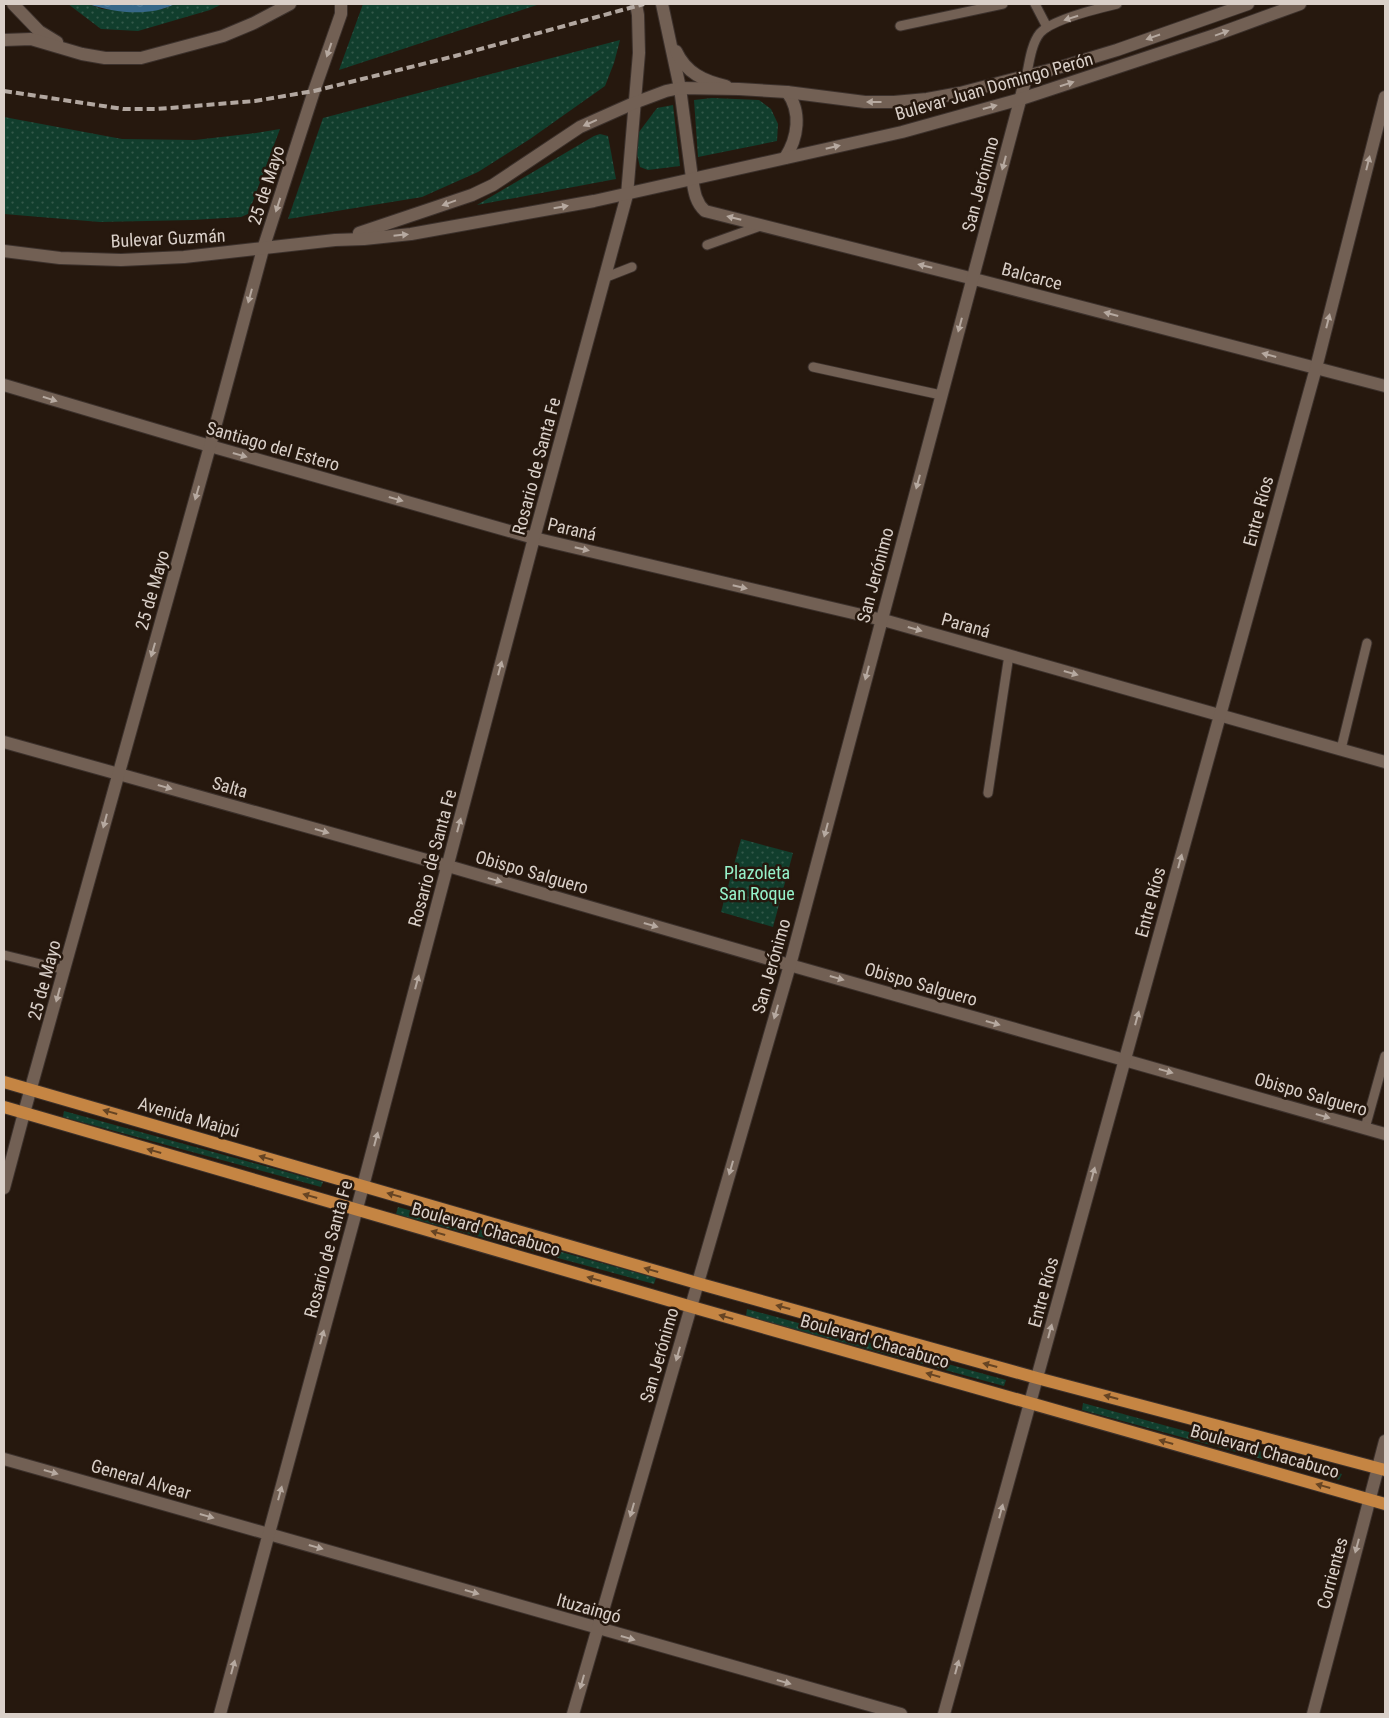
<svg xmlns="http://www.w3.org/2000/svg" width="1389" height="1718" font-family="'Roboto Condensed',sans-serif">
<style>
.grass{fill:url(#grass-dots)}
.water{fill:url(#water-ripples)}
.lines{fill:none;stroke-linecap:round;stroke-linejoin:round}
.service-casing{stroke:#3c312c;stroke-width:11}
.pedestrian-casing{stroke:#3c312c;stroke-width:14}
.minor-casing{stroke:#3c312c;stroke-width:14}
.tertiary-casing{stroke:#3c312c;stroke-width:14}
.secondary-casing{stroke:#3c312c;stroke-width:14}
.primary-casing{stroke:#3c312c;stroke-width:14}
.service{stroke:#726054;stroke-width:9}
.pedestrian{stroke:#726054;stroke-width:12}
.minor{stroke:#726054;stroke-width:12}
.tertiary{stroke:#726054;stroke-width:12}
.secondary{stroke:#726054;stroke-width:12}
.primary{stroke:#c58543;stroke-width:12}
.rail{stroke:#b2a7a0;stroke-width:4;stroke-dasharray:8 4;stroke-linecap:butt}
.oneway{fill:#b6a9a0}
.oneway2{fill:#664423}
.labels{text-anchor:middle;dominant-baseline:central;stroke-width:5;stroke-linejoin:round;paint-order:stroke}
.street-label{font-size:18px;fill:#dad0c9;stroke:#26180e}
.park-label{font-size:18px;fill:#96f2ca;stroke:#26180e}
</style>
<defs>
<pattern id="grass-dots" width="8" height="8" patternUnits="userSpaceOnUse" patternTransform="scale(1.25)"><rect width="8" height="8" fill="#113e2d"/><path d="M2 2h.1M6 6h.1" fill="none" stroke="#33594a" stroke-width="1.8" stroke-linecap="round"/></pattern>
<pattern id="water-ripples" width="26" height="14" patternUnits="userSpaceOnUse" patternTransform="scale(1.25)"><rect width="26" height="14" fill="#366788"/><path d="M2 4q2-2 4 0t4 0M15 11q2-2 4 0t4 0" fill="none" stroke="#527c97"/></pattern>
</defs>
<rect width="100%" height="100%" fill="#26180e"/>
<!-- grass -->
<g class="grass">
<path d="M68,4H88L102,9L138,12L163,9L175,4H222L210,10L138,31L101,29Z"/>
<path d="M363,4H540L339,70Z"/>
<path d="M620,40L614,63L605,86L530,139L478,172L422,197L288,219L323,118Z"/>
<path d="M712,98L759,100L771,109L778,124L777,141L698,157L694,100Z"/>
<path d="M673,105L680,166L648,170L640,167L636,150L639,132L657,108Z"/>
<path d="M4,117L122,139L195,140L256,133L280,129L248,214L241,217L193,220L100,222L4,214Z"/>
<path d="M600,134L608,136L616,179L477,205L594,136Z"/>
<path d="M741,839L793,853L773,927L721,912Z"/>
<path d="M64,1111L323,1182L321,1187L63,1117Z"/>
<path d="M398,1207L656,1278L654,1284L396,1214Z"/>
<path d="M747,1309L1006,1380L1004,1386L746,1316Z"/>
<path d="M1083,1403L1342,1474L1339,1480L1082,1410Z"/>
</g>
<!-- water -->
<path class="water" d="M88,4H175C149,17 115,13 88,4Z"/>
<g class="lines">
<defs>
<g id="service">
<path d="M1035,4L1047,27"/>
<path d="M900,26L1003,4"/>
<path d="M1026,78C1029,64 1031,44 1040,33C1051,20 1100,8 1117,4"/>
<path d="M707,245L763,225"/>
<path d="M604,278L632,267"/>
<path d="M813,367L941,395"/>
<path d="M1341,749L1367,643"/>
<path d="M988,793L1009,655"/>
<path d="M4,955L65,970"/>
<path d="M1365,1128L1385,1056"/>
</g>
<path id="pedestrian" d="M4,1188L24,1113"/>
<g id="minor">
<path d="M13,4L39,31L57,42"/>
<path d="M4,40L31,39L82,54L105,58H141L223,36L254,23L290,4"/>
<path d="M692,178C694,190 695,202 705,211L978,280L1385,386"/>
<path d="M4,385L210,446L534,538L887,621L1385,762"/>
<path d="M4,742L448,866L793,966L1385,1134"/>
<path d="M24,1113L210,446L263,249L314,91L341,14V4"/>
<path d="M4,1459C303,1543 601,1630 901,1714"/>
<path d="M220,1714L363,1186"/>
<path d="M573,1714L790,965L1026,78"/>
<path d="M944,1714L1316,368L1385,97"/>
<path d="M1313,1714L1385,1441"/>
</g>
<g id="tertiary">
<path d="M662,4L680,88L692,178"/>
<path d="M676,51C686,73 704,81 726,86"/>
<path d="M363,1186L534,538L627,195L639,53L638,15L636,4"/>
</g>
<g id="secondary">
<path d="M785,158C798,138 802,112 787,92"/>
<path d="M359,233L472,195L493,185L580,127L634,103L666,91L680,88L739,89L787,92L865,102H894L927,99L960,93L1061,67L1117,50L1248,4"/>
<path d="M4,251L60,258L121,260L184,257L335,240L364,239L411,234L594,201L902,132L1021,99L1215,35L1300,4"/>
</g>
<g id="primary">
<path d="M4,1082L704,1285L1037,1378L1385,1470"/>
<path d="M4,1107L692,1307L1385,1504"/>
</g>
</defs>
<!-- service casing -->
<use href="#service" class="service-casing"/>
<!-- pedestrian casing -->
<use href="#pedestrian" class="pedestrian-casing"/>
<!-- minor casing -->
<use href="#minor" class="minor-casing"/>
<!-- tertiary casing -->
<use href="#tertiary" class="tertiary-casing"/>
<!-- secondary casing -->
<use href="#secondary" class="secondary-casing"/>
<!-- primary casing -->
<use href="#primary" class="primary-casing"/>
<!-- service -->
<use href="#service" class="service"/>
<!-- pedestrian -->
<use href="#pedestrian" class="pedestrian"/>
<!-- minor -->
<use href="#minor" class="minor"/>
<!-- tertiary -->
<use href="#tertiary" class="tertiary"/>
<!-- secondary -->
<use href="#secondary" class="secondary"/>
<!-- primary -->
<use href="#primary" class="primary"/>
<!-- rail -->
<path class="rail" d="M4,91L123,109H157L255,101L314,91L455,56L644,4"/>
</g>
<!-- one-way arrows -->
<defs><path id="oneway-solid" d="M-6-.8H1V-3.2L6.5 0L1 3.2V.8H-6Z" transform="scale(1.25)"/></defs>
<g class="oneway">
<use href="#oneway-solid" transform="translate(1071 18) rotate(162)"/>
<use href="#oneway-solid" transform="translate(1222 33) rotate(-20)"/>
<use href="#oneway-solid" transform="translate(1153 37) rotate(161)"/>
<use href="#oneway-solid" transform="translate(329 50) rotate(109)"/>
<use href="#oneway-solid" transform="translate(1067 84) rotate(-18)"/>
<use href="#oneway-solid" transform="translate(874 102) rotate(-180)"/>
<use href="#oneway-solid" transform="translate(990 107) rotate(-15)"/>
<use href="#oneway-solid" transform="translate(590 123) rotate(156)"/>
<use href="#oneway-solid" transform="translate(833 147) rotate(-13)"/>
<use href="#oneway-solid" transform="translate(1004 163) rotate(105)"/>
<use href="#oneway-solid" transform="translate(1368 163) rotate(-76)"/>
<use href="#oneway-solid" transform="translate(449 203) rotate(160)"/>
<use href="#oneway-solid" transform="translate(278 205) rotate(108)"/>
<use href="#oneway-solid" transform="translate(561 207) rotate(-10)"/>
<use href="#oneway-solid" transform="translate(734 218) rotate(-166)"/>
<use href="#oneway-solid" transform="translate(401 235) rotate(-6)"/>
<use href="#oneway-solid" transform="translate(925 266) rotate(-166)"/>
<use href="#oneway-solid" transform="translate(250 296) rotate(105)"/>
<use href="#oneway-solid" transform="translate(1111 314) rotate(-165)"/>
<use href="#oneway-solid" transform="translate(1328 321) rotate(-76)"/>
<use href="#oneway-solid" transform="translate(960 325) rotate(105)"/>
<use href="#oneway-solid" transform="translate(1269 355) rotate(-165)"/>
<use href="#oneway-solid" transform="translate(50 399) rotate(17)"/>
<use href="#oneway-solid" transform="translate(240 455) rotate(16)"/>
<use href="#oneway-solid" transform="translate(918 482) rotate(105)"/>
<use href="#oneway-solid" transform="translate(197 493) rotate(106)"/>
<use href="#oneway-solid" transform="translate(396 499) rotate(16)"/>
<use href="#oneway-solid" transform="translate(582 549) rotate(13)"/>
<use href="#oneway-solid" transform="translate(740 587) rotate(13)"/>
<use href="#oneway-solid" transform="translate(915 629) rotate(16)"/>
<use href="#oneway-solid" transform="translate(153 650) rotate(106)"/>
<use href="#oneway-solid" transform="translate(500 668) rotate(-75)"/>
<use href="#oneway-solid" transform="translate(867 673) rotate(105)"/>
<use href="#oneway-solid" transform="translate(1071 673) rotate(16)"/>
<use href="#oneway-solid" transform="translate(165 787) rotate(16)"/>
<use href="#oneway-solid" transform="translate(105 821) rotate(105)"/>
<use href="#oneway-solid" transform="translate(459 825) rotate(-75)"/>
<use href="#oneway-solid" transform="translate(826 830) rotate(105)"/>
<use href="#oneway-solid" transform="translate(322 831) rotate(16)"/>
<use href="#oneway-solid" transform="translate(1180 861) rotate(-75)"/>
<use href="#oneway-solid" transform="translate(495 880) rotate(16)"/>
<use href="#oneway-solid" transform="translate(651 925) rotate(16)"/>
<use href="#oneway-solid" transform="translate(837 978) rotate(16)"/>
<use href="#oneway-solid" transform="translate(417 982) rotate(-75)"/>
<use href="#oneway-solid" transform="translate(58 995) rotate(105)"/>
<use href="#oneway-solid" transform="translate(776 1012) rotate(106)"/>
<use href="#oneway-solid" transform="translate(1137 1018) rotate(-75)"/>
<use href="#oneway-solid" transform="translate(993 1023) rotate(16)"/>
<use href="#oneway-solid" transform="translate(1166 1071) rotate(16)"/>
<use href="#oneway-solid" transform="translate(1323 1116) rotate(16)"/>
<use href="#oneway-solid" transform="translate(376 1139) rotate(-75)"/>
<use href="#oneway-solid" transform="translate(731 1168) rotate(106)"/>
<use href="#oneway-solid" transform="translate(1093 1174) rotate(-75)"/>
<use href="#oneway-solid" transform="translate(1050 1331) rotate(-75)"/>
<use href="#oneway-solid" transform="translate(322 1337) rotate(-75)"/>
<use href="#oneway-solid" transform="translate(678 1354) rotate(106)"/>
<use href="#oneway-solid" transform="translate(51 1472) rotate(16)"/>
<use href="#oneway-solid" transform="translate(280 1493) rotate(-75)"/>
<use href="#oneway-solid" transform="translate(632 1510) rotate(106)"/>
<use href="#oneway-solid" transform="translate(1001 1511) rotate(-75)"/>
<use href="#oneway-solid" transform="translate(207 1516) rotate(16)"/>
<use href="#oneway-solid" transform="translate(1357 1546) rotate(105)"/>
<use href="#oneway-solid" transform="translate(316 1547) rotate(16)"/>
<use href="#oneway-solid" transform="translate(472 1592) rotate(16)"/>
<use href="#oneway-solid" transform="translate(628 1638) rotate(16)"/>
<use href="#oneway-solid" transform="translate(233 1667) rotate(-75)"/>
<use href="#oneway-solid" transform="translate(957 1667) rotate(-75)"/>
<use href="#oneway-solid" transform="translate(582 1682) rotate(106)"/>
<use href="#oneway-solid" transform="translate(784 1682) rotate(16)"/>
</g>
<g class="oneway2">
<use href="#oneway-solid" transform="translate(110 1112) rotate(-164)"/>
<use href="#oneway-solid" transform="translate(154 1151) rotate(-164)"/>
<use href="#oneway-solid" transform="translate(266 1158) rotate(-164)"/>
<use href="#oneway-solid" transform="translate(394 1195) rotate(-164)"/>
<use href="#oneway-solid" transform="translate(310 1196) rotate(-164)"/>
<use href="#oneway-solid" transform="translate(438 1233) rotate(-164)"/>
<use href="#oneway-solid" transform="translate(651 1270) rotate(-164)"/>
<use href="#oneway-solid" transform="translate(594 1279) rotate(-164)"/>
<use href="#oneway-solid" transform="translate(783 1307) rotate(-165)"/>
<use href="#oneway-solid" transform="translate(726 1317) rotate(-164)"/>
<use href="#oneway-solid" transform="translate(990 1365) rotate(-165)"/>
<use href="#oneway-solid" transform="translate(933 1375) rotate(-164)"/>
<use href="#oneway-solid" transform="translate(1111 1397) rotate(-165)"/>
<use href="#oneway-solid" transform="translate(1166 1442) rotate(-164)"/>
<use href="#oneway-solid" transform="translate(1323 1486) rotate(-164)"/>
</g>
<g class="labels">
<!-- street labels -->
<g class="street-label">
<text transform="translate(994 86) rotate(-16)">Bulevar Juan Domingo Perón</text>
<text transform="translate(980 184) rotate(-75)">San Jerónimo</text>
<text transform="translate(266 185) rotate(-72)">25 de Mayo</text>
<text transform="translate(168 238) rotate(-3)">Bulevar Guzmán</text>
<text transform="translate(1032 276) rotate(15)">Balcarce</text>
<text transform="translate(273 446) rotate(16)">Santiago del Estero</text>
<text transform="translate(536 466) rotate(-75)">Rosario de Santa Fe</text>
<text transform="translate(1258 511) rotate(-75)">Entre Ríos</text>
<text transform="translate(572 529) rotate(13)">Paraná</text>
<text transform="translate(875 575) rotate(-75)">San Jerónimo</text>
<text transform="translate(152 590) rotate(-74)">25 de Mayo</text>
<text transform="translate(966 625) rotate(16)">Paraná</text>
<text transform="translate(230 787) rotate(16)">Salta</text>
<text transform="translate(432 858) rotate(-75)">Rosario de Santa Fe</text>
<text transform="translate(532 872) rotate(16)">Obispo Salguero</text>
<text transform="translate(1150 902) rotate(-75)">Entre Ríos</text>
<text transform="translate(771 966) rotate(-74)">San Jerónimo</text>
<text transform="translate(44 980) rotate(-75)">25 de Mayo</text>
<text transform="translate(921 984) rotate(16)">Obispo Salguero</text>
<text transform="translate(1311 1094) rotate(16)">Obispo Salguero</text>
<text transform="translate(189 1117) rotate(16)">Avenida Maipú</text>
<text transform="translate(486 1229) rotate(16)">Boulevard Chacabuco</text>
<text transform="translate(328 1249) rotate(-75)">Rosario de Santa Fe</text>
<text transform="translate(1043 1292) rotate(-75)">Entre Ríos</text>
<text transform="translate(875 1341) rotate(16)">Boulevard Chacabuco</text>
<text transform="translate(659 1355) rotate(-74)">San Jerónimo</text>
<text transform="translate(1265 1451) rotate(16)">Boulevard Chacabuco</text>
<text transform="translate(141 1479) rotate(16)">General Alvear</text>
<text transform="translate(1332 1573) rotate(-75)">Corrientes</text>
<text transform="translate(589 1608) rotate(16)">Ituzaingó</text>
</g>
<!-- park labels -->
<g class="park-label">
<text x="757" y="872">Plazoleta<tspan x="757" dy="21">San Roque</tspan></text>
</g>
</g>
<!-- border -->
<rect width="1389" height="1718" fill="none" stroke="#dad0c9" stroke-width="10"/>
</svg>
